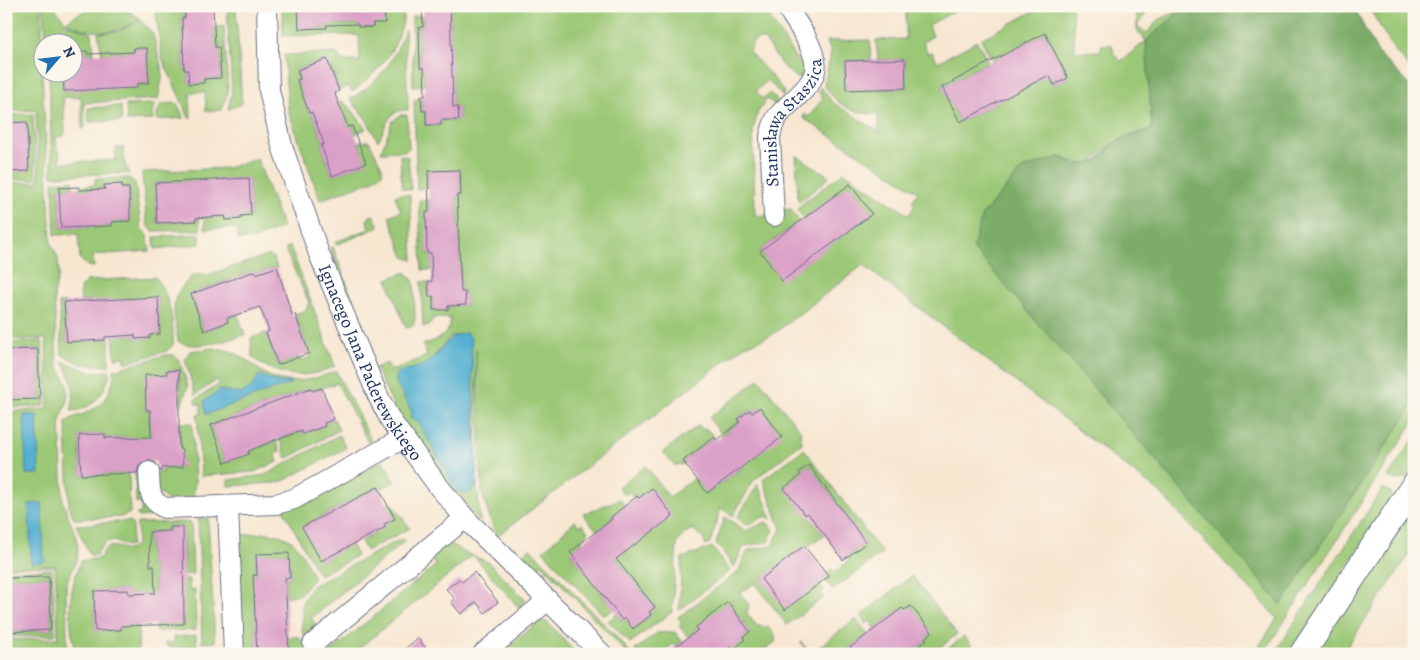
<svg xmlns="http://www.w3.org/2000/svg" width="1420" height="660" font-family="Alegreya,serif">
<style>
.green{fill:#9bc876;stroke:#5b7c6a;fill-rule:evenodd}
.forest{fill:#7cac67;stroke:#4c6e62}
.water{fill:#55b0d2;stroke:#387098}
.building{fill:#dba0c8}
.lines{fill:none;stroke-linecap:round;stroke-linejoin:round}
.minor-casing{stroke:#686f86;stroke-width:22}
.major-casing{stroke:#686f86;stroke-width:27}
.minor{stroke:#fff;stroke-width:20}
.major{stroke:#fff;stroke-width:25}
.labels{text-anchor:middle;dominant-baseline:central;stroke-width:5;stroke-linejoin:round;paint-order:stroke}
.street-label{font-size:18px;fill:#1b2f5e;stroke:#fbf7ec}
</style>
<rect width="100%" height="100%" fill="#fbf7ec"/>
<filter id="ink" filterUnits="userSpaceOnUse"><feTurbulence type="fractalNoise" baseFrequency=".02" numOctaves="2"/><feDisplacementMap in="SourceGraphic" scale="10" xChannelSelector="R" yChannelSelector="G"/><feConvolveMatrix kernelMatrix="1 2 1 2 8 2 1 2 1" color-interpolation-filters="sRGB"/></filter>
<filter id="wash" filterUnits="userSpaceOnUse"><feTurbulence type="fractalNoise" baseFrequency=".0096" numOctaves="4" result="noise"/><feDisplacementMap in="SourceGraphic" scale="20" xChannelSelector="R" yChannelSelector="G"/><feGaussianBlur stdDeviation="1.12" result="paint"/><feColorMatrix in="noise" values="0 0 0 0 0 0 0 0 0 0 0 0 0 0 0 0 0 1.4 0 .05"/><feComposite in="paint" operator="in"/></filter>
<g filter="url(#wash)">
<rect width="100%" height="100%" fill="#f7e6d0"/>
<!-- green -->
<g class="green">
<path d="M6,6H42V72L51,243L58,258L59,275L54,293L57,364L67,383L68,391L67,403L60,420L63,502L76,537L78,549L77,559L66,584L67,644L71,654H10L9,640L58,638L55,566L6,567V412L48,409L46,339H6V183L39,182L36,110L6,111Z"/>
<path d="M44,6H53L66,22C90,4 115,1 140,18C118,36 91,35 66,22L51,42H46Z"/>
<path d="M155,6H185V18H182L184,70H188L189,83L204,79L221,78L219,47H215L214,28L224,26L228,91L222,110L206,111L205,92L190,93L191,118H189L162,58Z"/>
<path d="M282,6H298L300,29L326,28V25L358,24V27H372L384,6H404C405,43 379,72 352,92L349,86L339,90L327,59L297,70L300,79L297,80L309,113L312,112L324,144L321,145L332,176L365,163L358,142L369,141L382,167V173L372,181L320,200L288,110L284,55L336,53L343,61H360L359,35L283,36Z"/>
<path d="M454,6H763L799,64L809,58L806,77L796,78L780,63L765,40L758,39L753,42L749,52C758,62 780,83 784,93L783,97L768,80L756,91L762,99L770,93L780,103L777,106L767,99L758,112L753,130L755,216C768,216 778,210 791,209L799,221L760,251L782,280L872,214L850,184L804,218L797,210L798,207L844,172L909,215L915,205L912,202L918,192L803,118L804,114L809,117L823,98L818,91L821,87L832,102L879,132L878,114C852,114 838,106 824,85L831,53L827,41L870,40L871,60L845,61L846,90L906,88L905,59L878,60L876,40L906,39V9L904,6H964L929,25L933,36L923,42L928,54L932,52L938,62L977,41L988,62L942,87L960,122L1049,75L1054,85L1068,78L1045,33L993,62L981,39L1044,6H1072L1075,52L1101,51V45H1112L1114,54L1121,61L1146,41L1137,30L1136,6H1148L1146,13L1137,26L1147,33L1158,20L1174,13L1178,6H1186L1146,41L1152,129C1140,133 1124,136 1114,143C1089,161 1094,171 1059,157L1281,605L1414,403V421L1263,654H1254L1277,618L1158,491L863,265L772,335L743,347L496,537L482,493L476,348L477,475L471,339L467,333L450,337L430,361L420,367L403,371L396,382L412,412V419L417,420L475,488L477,483L480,522L453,491L398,414L375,368L387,363L391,371L427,356L423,345C437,340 451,335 450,318H433L429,325L423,327L421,282H428L429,296H433V310H448V306L466,305L465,292H461L457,195H461L460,170L428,171V188L417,189L414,100L421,99L422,111H425L426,125H441V120H459L458,107H453L450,10H454Z"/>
<path d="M1368,6H1414V72L1394,50Z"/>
<path d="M236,9L242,104L228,109L232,92L227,10Z"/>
<path d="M412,16H422V27L419,28L420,68H424L425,85L413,86Z"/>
<path d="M140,20L153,34L163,74L158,99L84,103L85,128L82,129L81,97H63L65,133L63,136L56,137L57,151H59L61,163L116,160V148L123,147L125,165L130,173L52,176L49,73H63L64,91L149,83L147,48H134V52L102,54L98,33L120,31Z"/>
<path d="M67,24L92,33L94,54L88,55L87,51L73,52L72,42H54Z"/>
<path d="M405,30L408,110C387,109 387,127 378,141L366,119L350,99C379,82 394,62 405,30Z"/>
<path d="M342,101L353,111L366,129L355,134L352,126L348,127L339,105L336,103Z"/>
<path d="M177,103L184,118L157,120V114L161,104Z"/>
<path d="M156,104L152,112L153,120L127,121L126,105Z"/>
<path d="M121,106L122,121L89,122L88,108Z"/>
<path d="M33,114L36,179L6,180V172L29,170L27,122L6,123V115Z"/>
<path d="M400,115H407L409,148L406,151L381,152L392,122Z"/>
<path d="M400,155L408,157L411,190L402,188Z"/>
<path d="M796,155L830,177L799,202L798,201Z"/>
<path d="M257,159L283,227L254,239L238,240L237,228L205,229L204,217L225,216L226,220L240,219L241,216L251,215L249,178L211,180V184H200L199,181L155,183L157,223L196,221V218H199L200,230L153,231L147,225L142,173L144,172L227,168Z"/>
<path d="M130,178L135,183L141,228L147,235L150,251L93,255L94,267L87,266L80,259L78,234L55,235L53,182L73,180V187L59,188L61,228L112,226V222L130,221L129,188H122V184L104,186L105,189L79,192V187L95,185V179Z"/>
<path d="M401,194L410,195L413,260L404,257L389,216L401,211L395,196Z"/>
<path d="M419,200H429V212L426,213V221H430L427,253H431L432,270H422Z"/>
<path d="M371,215L374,216L379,227L336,245L335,242L369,229L367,220Z"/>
<path d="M200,234V244L155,249L154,237Z"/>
<path d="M290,246L335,366C305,381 277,377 252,357L251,338L266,333L278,365L298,357L300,361L310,357L295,314L306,310L309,302L286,252V248Z"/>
<path d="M333,247L369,342L365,343L330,248Z"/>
<path d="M269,255L273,258L277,267L256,274L255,271L240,276L233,283L231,279L191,294L204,331L228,322L227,318L238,315L245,335C231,340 189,351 178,341C174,307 167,301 193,275H208Z"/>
<path d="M406,272L414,282L415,319L413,326L406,328L387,279Z"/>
<path d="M155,277C170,296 174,321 173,345L167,351L125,363V357L115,358L113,336L135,335V339L150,338V335L160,334L158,297L144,298L129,302V299L91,304V300L81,301L80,288L87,281Z"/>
<path d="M64,302L67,342L105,340V337H109V366L81,364L62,355L59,303Z"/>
<path d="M42,341L45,406L6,408V400L40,398L38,349L6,350V343Z"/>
<path d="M213,348C239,350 244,360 264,373C285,387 315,380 336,371L371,440L368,442L337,383L312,391L311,388L211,425L225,463L276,440L280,451L275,453L278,462L254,472L201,476L197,415L201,414V404H196L195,400L220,384L217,380L195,395L185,359L190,351ZM259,375L277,382H290L206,414L220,390L241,394L253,386Z"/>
<path d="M166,355H174L179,360L188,386L181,406L179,370L167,371L146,410H150L151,438H105V434L79,435L81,475L129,473L130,513L121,517L74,519L69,506L66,422C73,416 80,416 88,412C105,405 114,388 114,370Z"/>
<path d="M62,361L91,372L110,371C107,391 93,410 71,411C76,393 73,377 62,361Z"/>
<path d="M759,379L800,430L802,443L754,480L733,516L721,508L710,543L705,545L704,539L693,529L685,533L677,543L672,612L630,643L608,621L617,614L622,620L625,618L634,629L651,615L649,612L655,607L614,556L626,552L638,542L639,498L637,496L634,498L629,492L624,495L618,487L646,466L669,497L695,478L708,493L743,467L740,463L774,426L760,407L752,413L750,410L738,419L740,422L722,435L709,418Z"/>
<path d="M334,419L339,430L288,458L286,457L280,439L302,431L303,434L325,426L324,423Z"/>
<path d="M179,423H192L195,482L193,499L167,500L155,489V481H139L140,501L155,516L139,517L136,514L141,513V503H136L135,473L162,472V468L182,467Z"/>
<path d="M699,425L703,430L706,428L714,437L683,461L685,464L674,465L663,452Z"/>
<path d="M339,435L346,448L285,480L276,483L228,486V480L265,475Z"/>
<path d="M1414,438C1414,455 1416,489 1388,477Z"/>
<path d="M804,449L882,553L833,590L822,577L832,569L835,572L850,560L847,557L866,543L809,465L800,472L801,475L784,488L824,535L761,579L819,584L824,590L821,593L824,597L787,625L755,583L740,593L749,605L747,614L757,626L768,627L775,635V642L759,654H721L750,632L728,602L706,623L704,621L696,627L698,630L688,637L679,626L682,623L678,617L738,572L748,550L772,546L781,529L763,479Z"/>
<path d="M383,461L395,481L379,490L378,487L303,526L321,561L344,549L350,542L357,556L319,575L283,509Z"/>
<path d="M758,484L772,519L766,516L746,525L737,518Z"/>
<path d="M1383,488L1391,492L1392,499L1290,654H1274Z"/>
<path d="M620,499L627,508L611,516L612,519L597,531L583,514Z"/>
<path d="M391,503L410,528L366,551L359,537L366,538L385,527L384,524L394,519L387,504Z"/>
<path d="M1414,511V548L1342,654H1314L1410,512Z"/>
<path d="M725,517L746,531L766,522L774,529L768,542L744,546L734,567L716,543Z"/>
<path d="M208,518L215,642L202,643L198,519Z"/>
<path d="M130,521L133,526L131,545C115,548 112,528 96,555H90L76,525Z"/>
<path d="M575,521L579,526L582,524L589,533L581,539L583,542L570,552L588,576L604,591L601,593L607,602L610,600L616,607L604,616L543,551Z"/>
<path d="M191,522L193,574L184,575L183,527H170V531L149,532L150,566H154L155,595L128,594L127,590L94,592L95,631L120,630L121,626H139L138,649L135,654H77C67,624 68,589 81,561L100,558C107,541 115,547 129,550C140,546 137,534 137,523Z"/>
<path d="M267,533C299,536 301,553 314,578L300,594L286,597L285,578H290L289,553L256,555L257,575H254L257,654H241L237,535Z"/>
<path d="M401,539L405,541L311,618L319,629L308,638L302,632V603L312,586Z"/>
<path d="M448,541L461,551L488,562L523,597L525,600L519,608L473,555L352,654H328L436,565L428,556Z"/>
<path d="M712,547L730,571L679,610L682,558Z"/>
<path d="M530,548L616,636L631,654H628L542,564L536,570L525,560V553Z"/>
<path d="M52,569L55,635L6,637V632L51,630L49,577L6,578V571Z"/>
<path d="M912,576L957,634L932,654H907L926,641L925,638L931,632L911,606L905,611L902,608L875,628L870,621L866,624L860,616Z"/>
<path d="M189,579V590H195L196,630L155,631L156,625L173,624L182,580Z"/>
<path d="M856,619L869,637L860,640L842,654H807L801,642L810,654Z"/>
<path d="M539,621L547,622L577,654H500Z"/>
<path d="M675,632L682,641L676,646L673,644L660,654H637L635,650L657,633Z"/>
<path d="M196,635L197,647L169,648L164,643H174V637Z"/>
<path d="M964,636L974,649L968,654H941Z"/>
<path d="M288,637H299L314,654H289Z"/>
</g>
<!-- forest -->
<path class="forest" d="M1186,6H1353L1378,53L1414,89V403L1281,605L973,248L982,215L1022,169L1059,157L1077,165L1096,161L1115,142L1152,129L1146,41Z"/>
<!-- water -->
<g class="water">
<path d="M467,333L471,339L477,483L471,492L464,493L457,491L418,421L412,419L410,415L412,412L396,382V374C407,368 420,369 430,361C444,349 447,334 467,333Z"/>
<path d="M259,375L277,382L292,383L206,414L204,401L221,390L241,394L253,386Z"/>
<path d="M24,415H37L39,474H26Z"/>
<path d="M42,503L44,562L31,563L29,504Z"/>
</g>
<g id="blocks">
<!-- building -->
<g class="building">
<path d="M185,6H213L215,47H219L221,78L204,79V83L189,84L188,70H184L182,18H185Z"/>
<path d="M298,6H384L385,23H373V27H358V24L326,25L327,28L299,29Z"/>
<path d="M422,6H450L453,107H458L459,120H441V125H426V111H422L421,96H425L424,68H420L419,27H423Z"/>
<path d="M1045,33L1068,78L1054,85L1049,75L960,122L942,87Z"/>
<path d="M134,48H147L149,83L137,84V88L64,91L63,72H72V52L87,51L88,54L134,52Z"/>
<path d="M327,59L339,91L335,93L336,97L348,127L352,126L366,163L332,176L321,145L324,144L312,112L309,113L297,80L300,79L297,70Z"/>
<path d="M905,59L906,88L846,90L845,61Z"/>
<path d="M27,122L29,171L6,172V123Z"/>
<path d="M460,170L461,195H457L461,292H465L466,305L448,306V310H433V296L429,297L428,282L432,281L431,253H427L426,212H429L428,171Z"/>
<path d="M249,178L251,215L241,216V219L226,220L225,216L196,218V221L157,223L155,183Z"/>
<path d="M122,184V188H129L130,221L112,222V226L61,228L59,188L79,187V190L105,189L104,185Z"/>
<path d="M850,184L872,214L782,281L760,251Z"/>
<path d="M277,267L292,315L295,314L309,353L278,365L266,333L269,331L260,307L227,318L228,322L204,331L191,294L255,271L256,274Z"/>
<path d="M158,297L160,334L150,335V338L135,339V335L105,337V340L67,342L64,302Z"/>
<path d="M38,349L40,399L6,400V350Z"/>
<path d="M179,370V449H182L183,467L162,468L161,472L155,462L148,460L139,466L137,473L81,475L79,435L105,434V438L151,437L150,410H146L145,375L167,374L166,371Z"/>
<path d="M311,388L312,391L322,388L334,419L324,423L325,426L303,434L302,431L276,440L248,451L249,454L225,463L211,425Z"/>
<path d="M760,407L782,437L707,493L683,461L714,437L716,440L740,422L738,419L750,410L752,413Z"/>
<path d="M809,465L866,543L843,560L808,513L805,515L784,488L801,475L799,472Z"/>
<path d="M378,487L395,519L384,524L386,527L321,561L302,527Z"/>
<path d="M652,488L673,516L616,559L655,607L649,612L651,615L633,629L625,618L622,620L570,552L612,519L611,517L637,496L639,498Z"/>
<path d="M170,527H183L184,624L121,626V630L95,631L94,591L128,590V594L155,593L154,566H150L149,532L170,531Z"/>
<path d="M804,546L829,576L785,610L761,579Z"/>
<path d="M289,553L290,578H285L289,654H257L253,575H257L256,554Z"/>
<path d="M474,572L498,602L485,613L476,602L461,614L451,602L455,599L446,589L459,579L462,582Z"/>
<path d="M49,577L51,630L6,632V578Z"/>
<path d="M728,602L750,632L743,637L745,640L732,650L730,647L721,654H666L698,630L696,627Z"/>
<path d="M911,606L932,632L925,638L927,640L909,654H842L902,608L904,610Z"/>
<path d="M418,638L430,654H399Z"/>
</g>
</g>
</g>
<g filter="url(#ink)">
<use href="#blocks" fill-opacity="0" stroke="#686f86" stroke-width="1"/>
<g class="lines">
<defs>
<g id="minor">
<path id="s1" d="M267,6L269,90L282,146L319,254L378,396L391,421L439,487L465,518L602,654"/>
<path id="s2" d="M774,216L770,137C772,129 773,122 778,116C791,99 823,82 814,57C809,39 796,22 786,6"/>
<path d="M149,472C150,490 148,500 165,508L276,504L294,499L402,439"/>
<path d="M228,506L234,654"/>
<path d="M313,644L465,518"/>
<path d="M483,654L548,600"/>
</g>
<path id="major" d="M1302,654L1414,485"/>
</defs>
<!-- minor casing -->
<use href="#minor" class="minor-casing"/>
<!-- major casing -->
<use href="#major" class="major-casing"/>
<!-- minor -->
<use href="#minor" class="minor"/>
<!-- major -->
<use href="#major" class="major"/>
</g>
</g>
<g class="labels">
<!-- street labels -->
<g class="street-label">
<text stroke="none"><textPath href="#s2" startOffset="101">Stanisława Staszica</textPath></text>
<text stroke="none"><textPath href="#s1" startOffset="376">Ignacego Jana Paderewskiego</textPath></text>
</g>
</g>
<!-- margin -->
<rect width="1420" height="660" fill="none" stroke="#fbf7ec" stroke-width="25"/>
<!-- north arrow -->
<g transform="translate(58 58) rotate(62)"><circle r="24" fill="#fbf7ec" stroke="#a1a7b3"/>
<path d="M0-4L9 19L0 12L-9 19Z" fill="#1f6fb2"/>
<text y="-8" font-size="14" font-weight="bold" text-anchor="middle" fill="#1b2f5e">N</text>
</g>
</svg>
